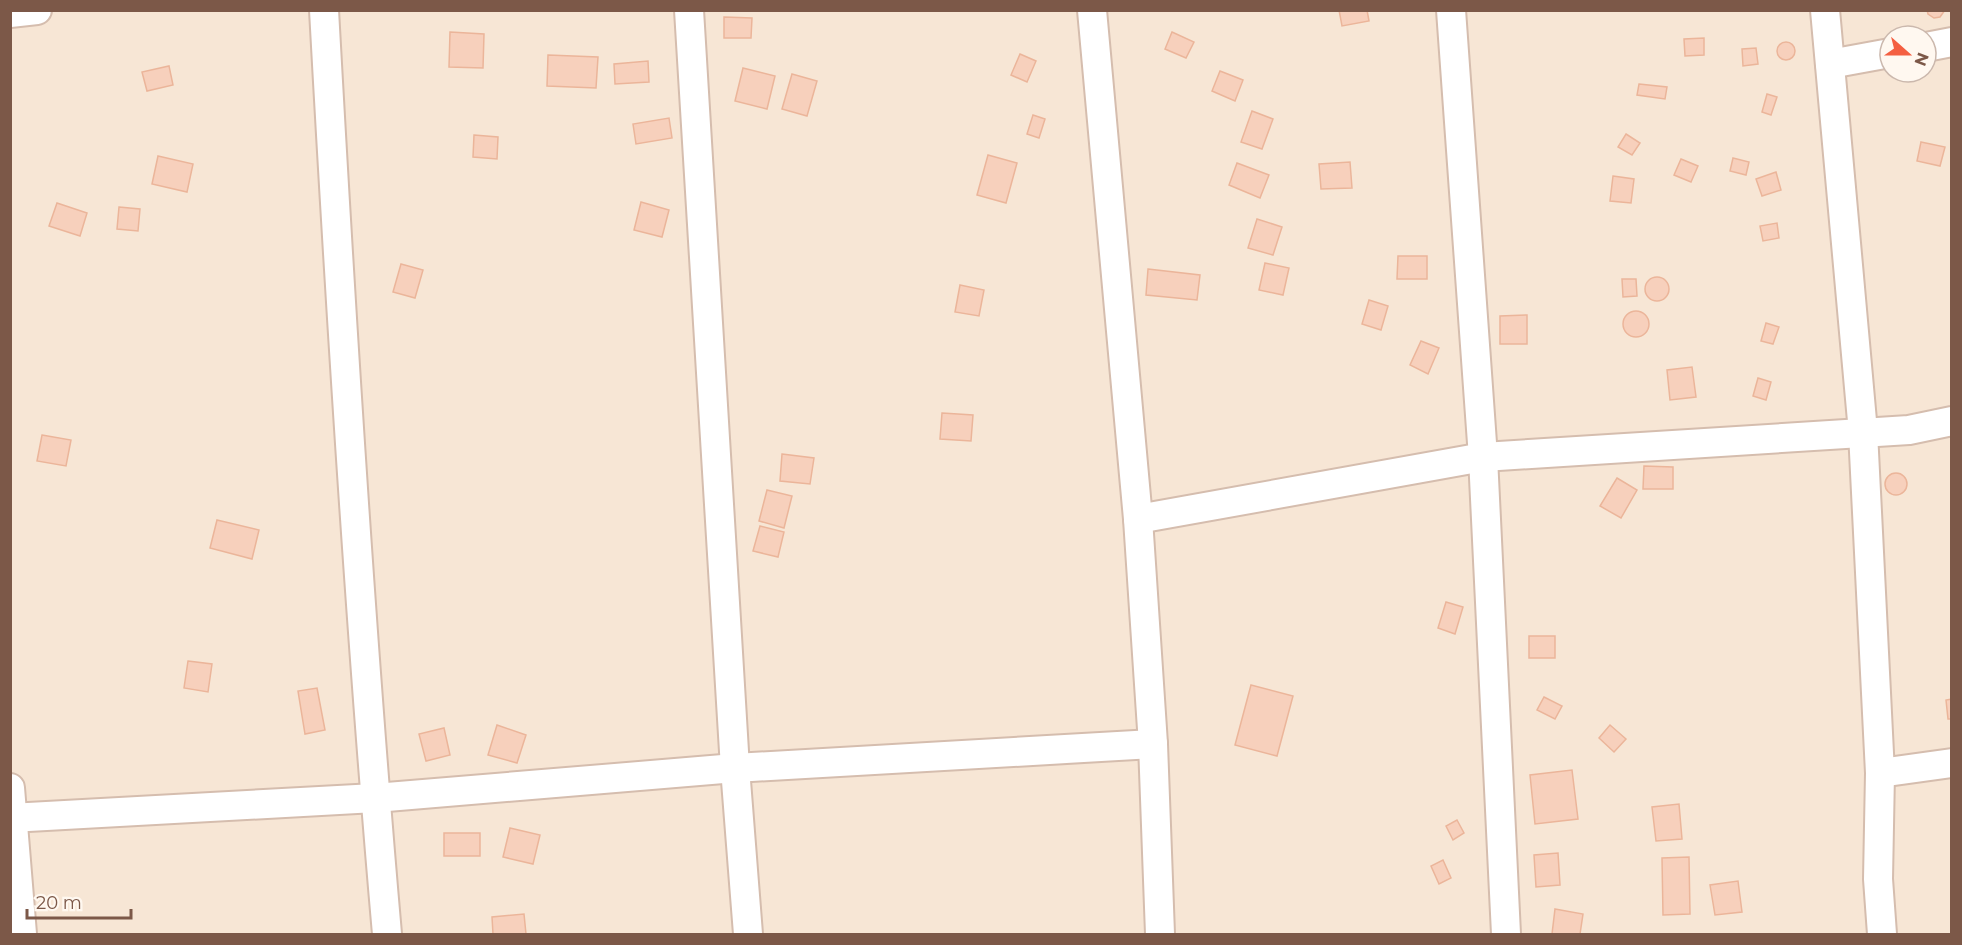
<svg xmlns="http://www.w3.org/2000/svg" width="1962" height="945" font-family="Montserrat,sans-serif">
<style>
.residential{fill:#f7e6d5;fill-rule:evenodd}
.building{fill:#f7d0bc;stroke:#ebb59a;stroke-width:1.5}
.lines{fill:none;stroke-linecap:round;stroke-linejoin:round}
.minor-casing{stroke:#d5bdae;stroke-width:32}
.minor{stroke:#fff;stroke-width:28}
</style>
<rect width="100%" height="100%" fill="#fef4e7"/>
<!-- residential -->
<path class="residential" d="M11,11H1951V934H11ZM1890,36H1926V72H1890Z"/>
<!-- building -->
<g class="building">
<path d="M1339,10H1367L1369,21L1342,26Z"/>
<path d="M1927,10H1945L1940,17L1934,18L1928,14Z"/>
<path d="M724,17L752,18L751,38H724Z"/>
<path d="M450,32L484,34L483,68L449,67Z"/>
<path d="M1172,32L1194,42L1186,58L1165,49Z"/>
<path d="M1704,38V55L1685,56L1684,39Z"/>
<circle cx="1786" cy="51" r="9"/>
<path d="M1756,48L1758,64L1743,66L1742,49Z"/>
<path d="M1020,54L1036,61L1027,82L1011,75Z"/>
<path d="M548,55L598,57L596,88L547,86Z"/>
<path d="M648,61L649,82L615,84L614,64Z"/>
<path d="M169,66L173,85L147,91L142,72Z"/>
<path d="M743,68L775,76L767,109L735,101Z"/>
<path d="M1220,71L1243,80L1235,101L1212,91Z"/>
<path d="M792,74L817,81L807,116L782,109Z"/>
<path d="M1639,84L1667,87L1665,99L1637,95Z"/>
<path d="M1767,94L1777,97L1771,115L1762,112Z"/>
<path d="M1252,111L1273,119L1262,149L1241,142Z"/>
<path d="M1033,115L1045,119L1039,138L1027,134Z"/>
<path d="M669,118L672,138L636,144L633,124Z"/>
<path d="M1626,134L1640,143L1632,155L1618,147Z"/>
<path d="M474,135L498,137L497,159L473,157Z"/>
<path d="M1921,142L1945,147L1940,166L1917,161Z"/>
<path d="M988,155L1017,163L1006,203L977,195Z"/>
<path d="M158,156L193,164L187,192L152,184Z"/>
<path d="M1733,158L1749,162L1746,175L1730,171Z"/>
<path d="M1681,159L1698,166L1691,182L1674,175Z"/>
<path d="M1350,162L1352,188L1321,189L1319,164Z"/>
<path d="M1237,163L1269,175L1260,198L1229,185Z"/>
<path d="M1776,172L1781,190L1762,196L1756,179Z"/>
<path d="M1613,176L1634,179L1631,203L1610,201Z"/>
<path d="M641,202L669,210L662,237L634,230Z"/>
<path d="M57,203L87,213L80,236L49,226Z"/>
<path d="M119,207L140,209L138,231L117,229Z"/>
<path d="M1257,219L1282,227L1273,255L1248,248Z"/>
<path d="M1777,223L1779,238L1763,241L1760,226Z"/>
<path d="M1398,256H1427V279H1397Z"/>
<path d="M1265,263L1289,268L1283,295L1259,290Z"/>
<path d="M401,264L423,270L415,298L393,292Z"/>
<path d="M1148,269L1200,275L1197,300L1146,295Z"/>
<circle cx="1657" cy="289" r="12"/>
<path d="M1622,279H1636L1637,296L1623,297Z"/>
<path d="M960,285L984,290L979,316L955,312Z"/>
<path d="M1369,300L1388,306L1381,330L1362,324Z"/>
<circle cx="1636" cy="324" r="13"/>
<path d="M1527,315V344H1500V316Z"/>
<path d="M1766,323L1779,327L1773,344L1761,341Z"/>
<path d="M1421,341L1439,348L1428,374L1410,365Z"/>
<path d="M1692,367L1696,397L1670,400L1667,370Z"/>
<path d="M1758,378L1771,382L1766,400L1753,396Z"/>
<path d="M942,413L973,415L971,441L940,439Z"/>
<path d="M42,435L71,440L66,466L37,461Z"/>
<path d="M782,454L814,458L810,484L780,481Z"/>
<path d="M1644,466L1673,467V489H1643Z"/>
<circle cx="1896" cy="484" r="11"/>
<path d="M1617,478L1637,490L1621,518L1600,506Z"/>
<path d="M767,490L792,496L784,528L759,521Z"/>
<path d="M217,520L259,530L252,559L210,548Z"/>
<path d="M760,526L784,532L778,557L753,551Z"/>
<path d="M1446,602L1463,607L1455,634L1438,628Z"/>
<rect x="1529" y="636" width="26" height="22"/>
<path d="M188,661L212,664L208,692L184,688Z"/>
<path d="M1251,685L1293,696L1277,756L1235,745Z"/>
<path d="M317,688L325,730L305,734L298,691Z"/>
<path d="M1544,697L1562,706L1555,719L1537,710Z"/>
<path d="M1952,699V719H1948L1946,700Z"/>
<path d="M497,725L526,735L517,763L488,755Z"/>
<path d="M1610,725L1626,739L1614,752L1599,738Z"/>
<path d="M444,728L450,755L426,761L419,734Z"/>
<path d="M1572,770L1578,819L1535,824L1530,775Z"/>
<path d="M1679,804L1682,839L1656,841L1652,807Z"/>
<path d="M1457,820L1464,833L1453,840L1446,826Z"/>
<path d="M510,828L540,835L533,864L503,857Z"/>
<rect x="444" y="833" width="36" height="23"/>
<path d="M1558,853L1560,885L1536,887L1534,855Z"/>
<path d="M1689,857L1690,914L1663,915L1662,858Z"/>
<path d="M1443,860L1451,878L1439,884L1431,866Z"/>
<path d="M1738,881L1742,912L1715,915L1710,885Z"/>
<path d="M1555,909L1583,914L1580,934H1552Z"/>
<path d="M524,914L526,934H493L492,917Z"/>
</g>
<g class="lines">
<defs>
<g id="minor">
<path d="M324,10C341,319 360,627 387,934"/>
<path d="M689,10L735,768L748,934"/>
<path d="M1092,10L1138,519L1153,744L1160,934"/>
<path d="M1451,10L1483,457L1506,934"/>
<path d="M1825,10L1863,432L1880,773L1878,879L1882,934"/>
<path d="M10,13L37,10"/>
<path d="M1926,47L1952,42"/>
<path d="M1830,64L1890,53"/>
<path d="M1138,519L1483,457L1909,430L1952,421"/>
<path d="M1880,773L1952,763"/>
<path d="M10,788L22,934"/>
<path d="M10,818L375,798L735,768L1153,744"/>
</g>
</defs>
<!-- minor casing -->
<use href="#minor" class="minor-casing"/>
<!-- minor -->
<use href="#minor" class="minor"/>
</g>
<!-- border -->
<rect width="1962" height="945" fill="none" stroke="#7c5848" stroke-width="24"/>
<!-- north arrow -->
<g transform="translate(1908 54) rotate(111)"><circle r="28" fill="#fff8f0" stroke="#cbb8ad" stroke-width="1.5"/>
<path d="M0-4.5L10 22L0 15L-10 22Z" fill="#f45f41"/>
<text y="-9" font-size="16" font-weight="bold" text-anchor="middle" fill="#7c5848">N</text>
</g>
<!-- scale -->
<path d="M27 909v9h104v-9" fill="none" stroke="#7c5848" stroke-width="3"/>
<text x="36" y="909" font-size="18" fill="#7c5848" stroke="#fff8f0" stroke-width="4.5" paint-order="stroke">20 m</text>
</svg>
